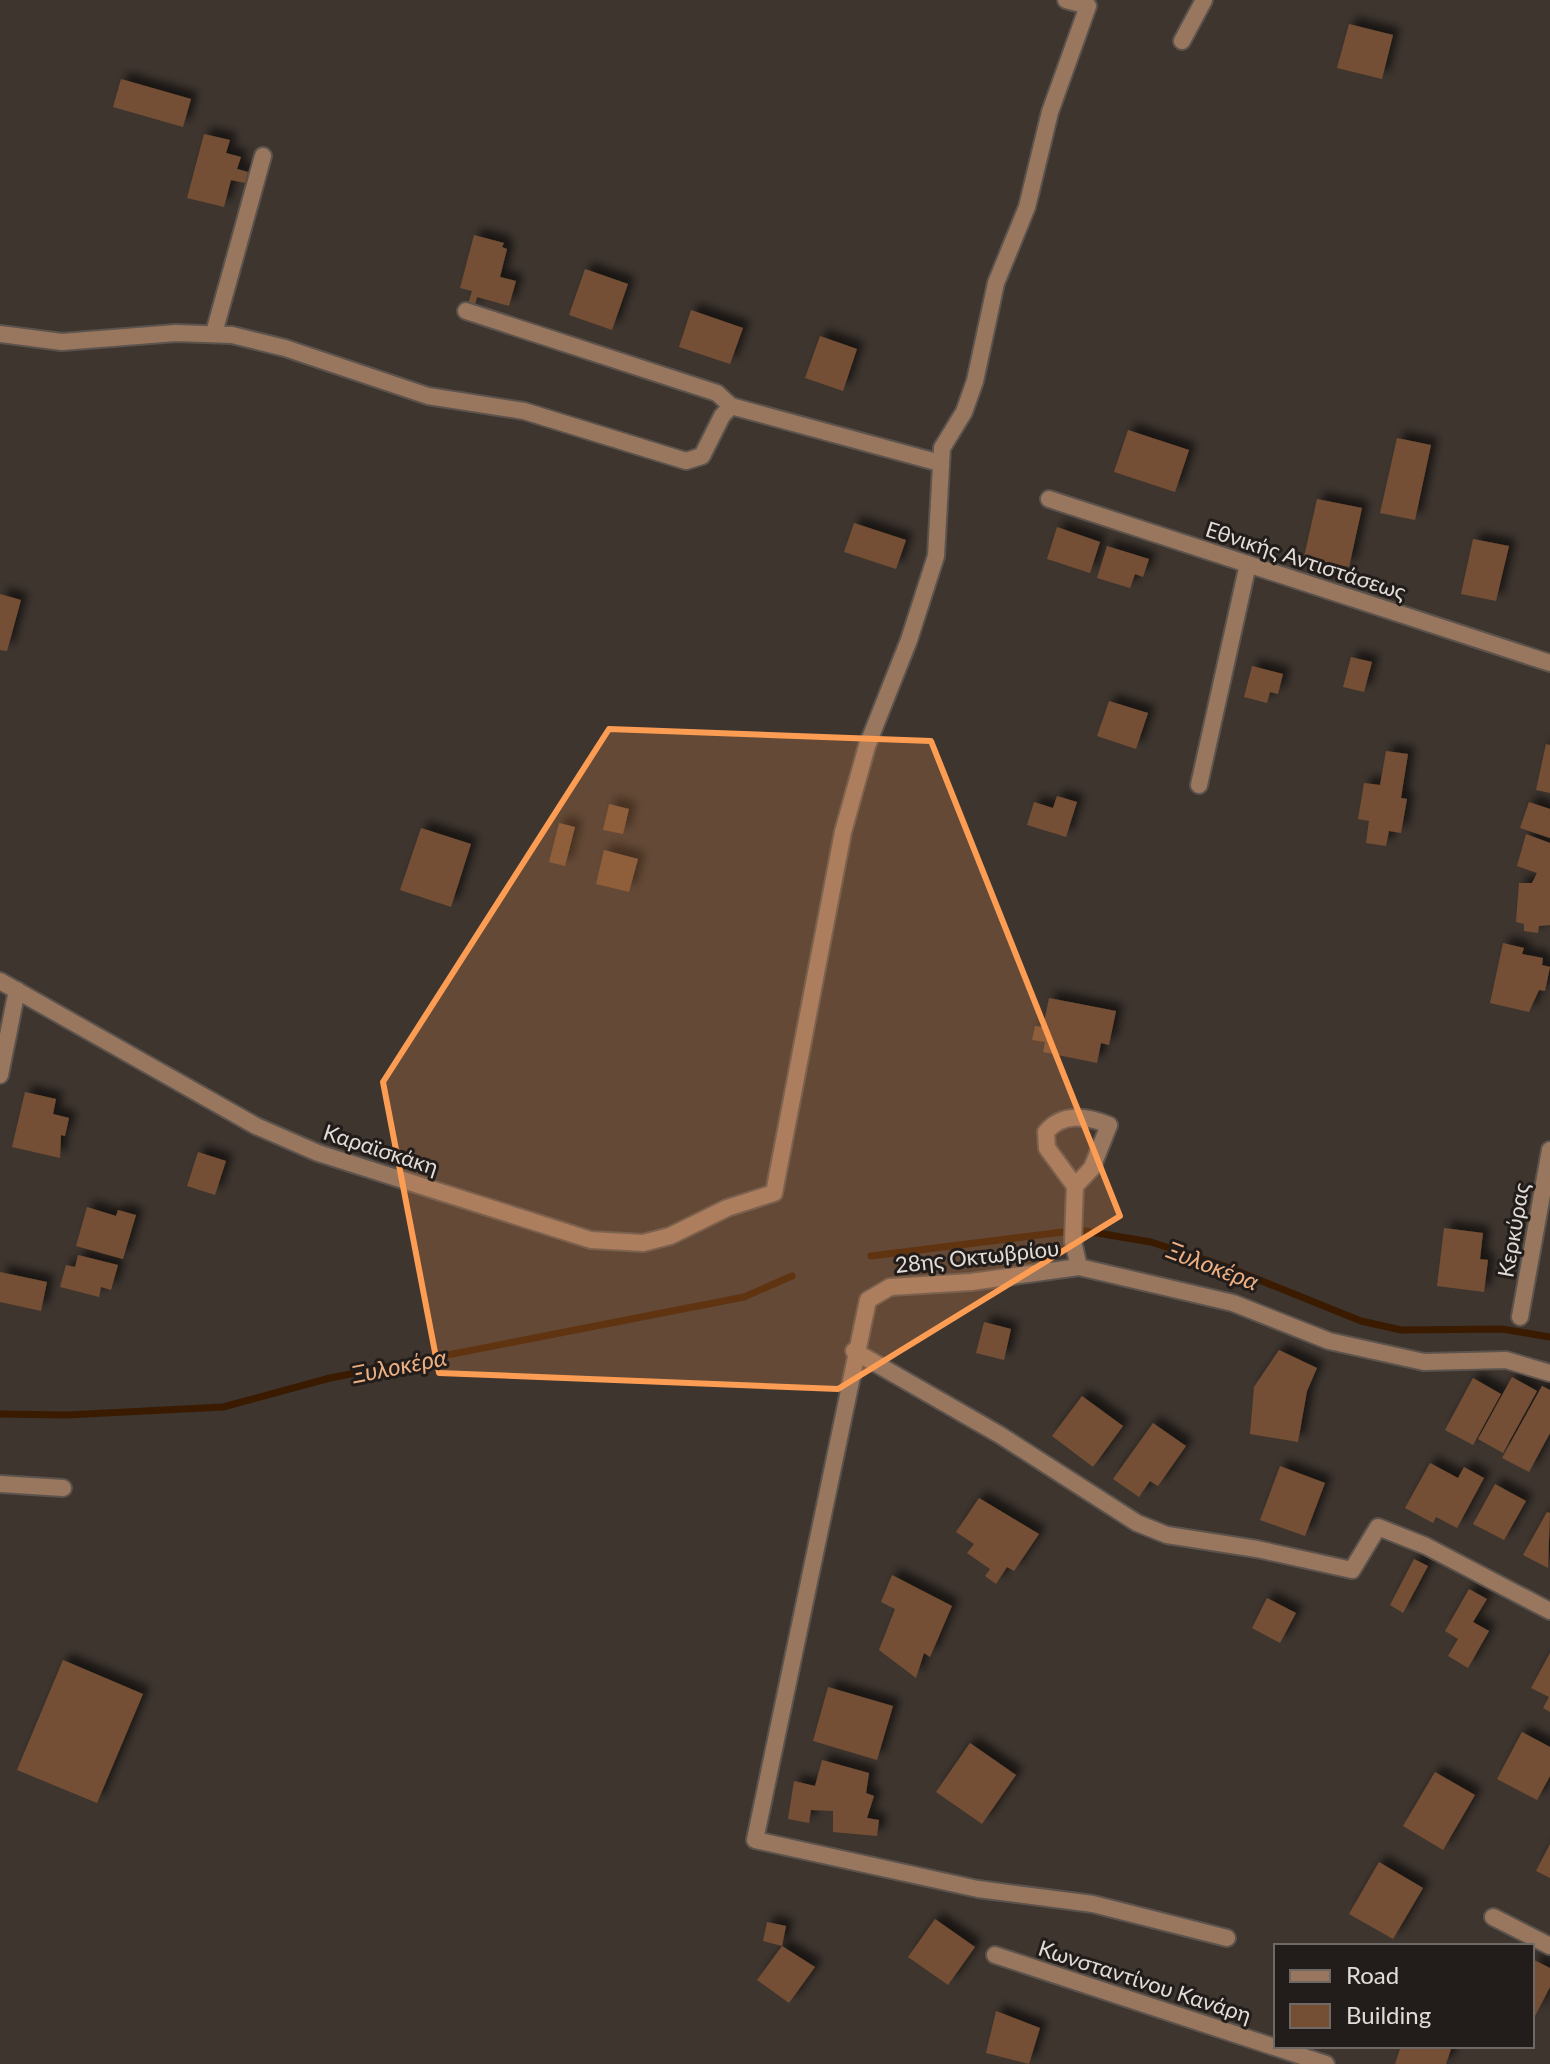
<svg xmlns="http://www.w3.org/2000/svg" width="1550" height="2064" font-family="Lato,sans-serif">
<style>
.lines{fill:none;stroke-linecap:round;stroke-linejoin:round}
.stream{stroke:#3b1b00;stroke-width:7}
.building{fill:#744f34;filter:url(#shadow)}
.street-casing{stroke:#5c534d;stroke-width:20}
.street{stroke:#99775f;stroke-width:16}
.marked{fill:#fc9d53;fill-opacity:0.2;stroke:#fc9d53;stroke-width:6;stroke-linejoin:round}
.labels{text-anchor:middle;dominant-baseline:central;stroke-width:6;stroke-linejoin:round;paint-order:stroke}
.street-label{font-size:22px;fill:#e2dcd8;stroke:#221d1a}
.water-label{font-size:24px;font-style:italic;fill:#eeb083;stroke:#221d1a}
</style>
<defs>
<filter id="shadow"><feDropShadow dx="7" dy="-7" stdDeviation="4" flood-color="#0009"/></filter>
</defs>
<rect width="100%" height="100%" fill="#3e352f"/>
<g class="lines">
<!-- stream -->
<g class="stream">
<path d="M871,1256L1079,1230L1151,1242L1227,1267L1361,1321L1401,1330L1502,1329L1550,1337"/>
<path d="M0,1414L67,1415L223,1407L330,1378L744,1297L792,1276"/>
</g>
</g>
<!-- building -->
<g class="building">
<path d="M1349,24L1393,35L1382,79L1337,68Z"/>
<path d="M121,79L191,99L183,127L113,107Z"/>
<path d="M204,134L230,140L226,153L241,157L237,169L248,172L245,183L231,180L224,207L187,198Z"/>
<path d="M474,235L504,243L502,247L507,249L500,277L516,281L509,306L477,297L474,309L467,307L472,291L460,288Z"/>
<path d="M585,269L628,284L612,330L569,315Z"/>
<path d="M691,310L743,328L730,364L679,347Z"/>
<path d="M820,336L857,349L843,391L805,378Z"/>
<path d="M1128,430L1189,450L1175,492L1114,472Z"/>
<path d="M1397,438L1431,445L1415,520L1380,513Z"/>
<path d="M1317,499L1362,508L1349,567L1304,557Z"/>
<path d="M854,523L906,540L896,569L844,552Z"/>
<path d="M1057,527L1100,542L1090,573L1047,559Z"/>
<path d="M1473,539L1509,546L1496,601L1461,594Z"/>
<path d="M1107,546L1149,559L1143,577L1135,574L1130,588L1097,578Z"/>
<path d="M0,594L21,600L7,651L0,650Z"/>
<path d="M1351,657L1372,662L1364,692L1343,687Z"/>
<path d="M1252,666L1283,674L1278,694L1270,692L1267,703L1244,697Z"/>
<path d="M1109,701L1148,713L1136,749L1097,736Z"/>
<path d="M1546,744L1550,745V793L1536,790Z"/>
<path d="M1386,751L1408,754L1401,798L1407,799L1401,833L1389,831L1386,846L1366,843L1369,821L1358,819L1364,783L1380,785Z"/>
<path d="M1057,796L1077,802L1066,837L1027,825L1034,802L1053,808Z"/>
<path d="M1529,802L1550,809V838L1520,828Z"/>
<path d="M609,804L629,809L623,834L603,830Z"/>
<path d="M559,823L575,827L565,866L549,862Z"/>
<path d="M421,828L471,844L451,907L400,890Z"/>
<path d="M1526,834L1550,843V925L1539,926L1538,933L1524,931V924L1516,922L1519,883H1532L1537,873L1517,866Z"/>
<path d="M604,850L638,859L629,892L596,884Z"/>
<path d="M1503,943L1524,948L1522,954L1543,958L1542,965L1550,967L1545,991L1539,990L1529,1012L1490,1003Z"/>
<path d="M1049,998L1116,1011L1109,1045L1101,1043L1097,1063L1043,1052L1045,1042L1032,1040L1035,1026L1043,1027Z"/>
<path d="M25,1092L56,1099L53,1114L69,1118L65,1136L61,1135L60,1158L12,1147Z"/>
<path d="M198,1152L226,1161L215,1195L187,1186Z"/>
<path d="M87,1207L116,1216L118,1210L136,1215L123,1259L76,1246Z"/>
<path d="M1444,1228L1483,1233L1480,1259L1488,1260L1484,1292L1437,1286Z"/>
<path d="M78,1255L118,1265L111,1290L101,1287L99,1297L60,1287L66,1265L75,1267Z"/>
<path d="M0,1272L47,1282L41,1311L0,1302Z"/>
<path d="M984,1322L1011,1329L1004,1360L976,1353Z"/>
<path d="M1279,1350L1317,1368L1307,1391L1298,1442L1250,1434L1254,1387Z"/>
<path d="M1512,1377L1537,1391L1503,1453L1478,1439Z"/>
<path d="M1473,1378L1501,1394L1473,1445L1445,1430Z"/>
<path d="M1542,1386L1550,1390V1433L1529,1472L1502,1458Z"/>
<path d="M1082,1396L1123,1426L1093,1467L1052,1436Z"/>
<path d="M1153,1423L1186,1446L1158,1486L1150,1481L1139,1497L1113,1479Z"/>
<path d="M1430,1463L1458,1478L1464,1467L1484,1478L1457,1528L1436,1517L1433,1523L1405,1508Z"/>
<path d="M1280,1466L1325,1483L1305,1536L1260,1520Z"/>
<path d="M1495,1484L1526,1501L1504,1540L1473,1524Z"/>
<path d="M979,1498L1039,1534L1014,1571L1007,1567L996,1584L985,1576L990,1569L967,1553L974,1544L956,1532Z"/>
<path d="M1547,1512L1550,1513L1548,1568L1523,1555Z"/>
<path d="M1414,1559L1428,1566L1403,1613L1390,1605Z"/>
<path d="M892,1575L952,1606L930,1657L924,1653L916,1678L879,1650L895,1609L881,1602Z"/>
<path d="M1469,1589L1487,1599L1473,1622L1489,1631L1468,1668L1448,1656L1458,1639L1445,1631Z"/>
<path d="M1267,1598L1296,1613L1280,1643L1252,1628Z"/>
<path d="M1550,1653V1712L1543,1708L1549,1697L1531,1688Z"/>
<path d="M63,1660L143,1694L97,1803L17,1770Z"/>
<path d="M828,1687L893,1706L877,1760L813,1741Z"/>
<path d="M1522,1732L1550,1747V1776L1537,1800L1497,1779Z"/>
<path d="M970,1743L1016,1775L982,1824L936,1792Z"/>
<path d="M822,1760L869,1773L866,1793L874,1796L867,1818L879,1820L877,1836L833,1832V1811L811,1810L809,1823L788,1819L794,1781L815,1786Z"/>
<path d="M1435,1772L1475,1795L1443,1850L1403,1826Z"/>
<path d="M1550,1844V1878L1536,1871Z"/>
<path d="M1379,1862L1423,1888L1393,1939L1349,1914Z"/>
<path d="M935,1919L975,1947L948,1985L908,1957Z"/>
<path d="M767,1922L786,1926L782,1946L763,1941Z"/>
<path d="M782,1946L815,1967L789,2003L757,1980Z"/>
<path d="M1532,1959L1550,1968V1987L1535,2016Z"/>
<path d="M996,2011L1040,2028L1029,2064L986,2053Z"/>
<path d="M1401,2046H1452L1446,2064H1395Z"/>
</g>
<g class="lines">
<defs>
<g id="street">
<path d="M1182,41L1204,0"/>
<path d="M466,311L717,393L731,406"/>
<path d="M214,333L263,156"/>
<path d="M0,334L62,342L176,333L232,335L285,348L428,396L524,411L686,461L702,456L722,416L731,406L940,463"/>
<path d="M1049,499L1550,663"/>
<path d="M1199,785L1248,564"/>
<path d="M0,981L256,1126L318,1153L591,1240L643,1243L670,1236L727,1208L774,1193L843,832L867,746L909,640L936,556L942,448L964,412L975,381L996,283L1027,207L1050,112L1088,6L1066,0"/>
<path d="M0,1075L17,990"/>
<path d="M1075,1186L1092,1168L1109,1125C1086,1116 1063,1112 1046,1132L1047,1148L1075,1186L1073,1241L1079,1267"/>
<path d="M1520,1317L1550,1150"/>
<path d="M854,1351L1000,1435L1137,1523L1167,1535L1257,1549L1352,1570L1378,1527L1426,1546L1550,1611"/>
<path d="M0,1484L63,1488"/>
<path d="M1493,1917L1550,1946"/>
<path d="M1227,1938L1093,1904L978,1889L755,1840L868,1300L890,1287L971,1282L1079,1267L1233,1303L1329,1341L1424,1362L1506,1360L1550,1373"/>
<path d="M995,1955L1326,2064"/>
</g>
</defs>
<!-- street casing -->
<use href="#street" class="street-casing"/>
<!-- street -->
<use href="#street" class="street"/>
</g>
<!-- marked area -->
<path class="marked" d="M609,729L931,741L1120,1216L838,1389L439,1373L383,1082Z"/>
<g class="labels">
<!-- street labels -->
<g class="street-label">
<text transform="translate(1306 560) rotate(18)">Εθνικής Αντιστάσεως</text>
<text transform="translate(381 1149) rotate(18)">Καραϊσκάκη</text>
<text transform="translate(1513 1230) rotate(-80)">Κερκύρας</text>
<text transform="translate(977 1256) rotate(-6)">28ης Οκτωβρίου</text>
<text transform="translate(1145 1981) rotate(18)">Κωνσταντίνου Κανάρη</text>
</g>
<!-- water labels -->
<g class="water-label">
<text transform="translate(1213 1265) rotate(21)">Ξυλοκέρα</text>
<text transform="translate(399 1365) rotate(-11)">Ξυλοκέρα</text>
</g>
</g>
<!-- legend -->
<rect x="1274" y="1944" width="260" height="104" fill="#221d1a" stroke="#6f6966" stroke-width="2"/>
<rect x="1290" y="1970" width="40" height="12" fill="#99775f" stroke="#6f6966" stroke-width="2"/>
<text x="1346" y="1984" font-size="24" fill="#e2dcd8">Road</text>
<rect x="1290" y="2004" width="40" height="24" fill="#744f34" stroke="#6f6966" stroke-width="2"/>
<text x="1346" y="2024" font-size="24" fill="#e2dcd8">Building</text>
</svg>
